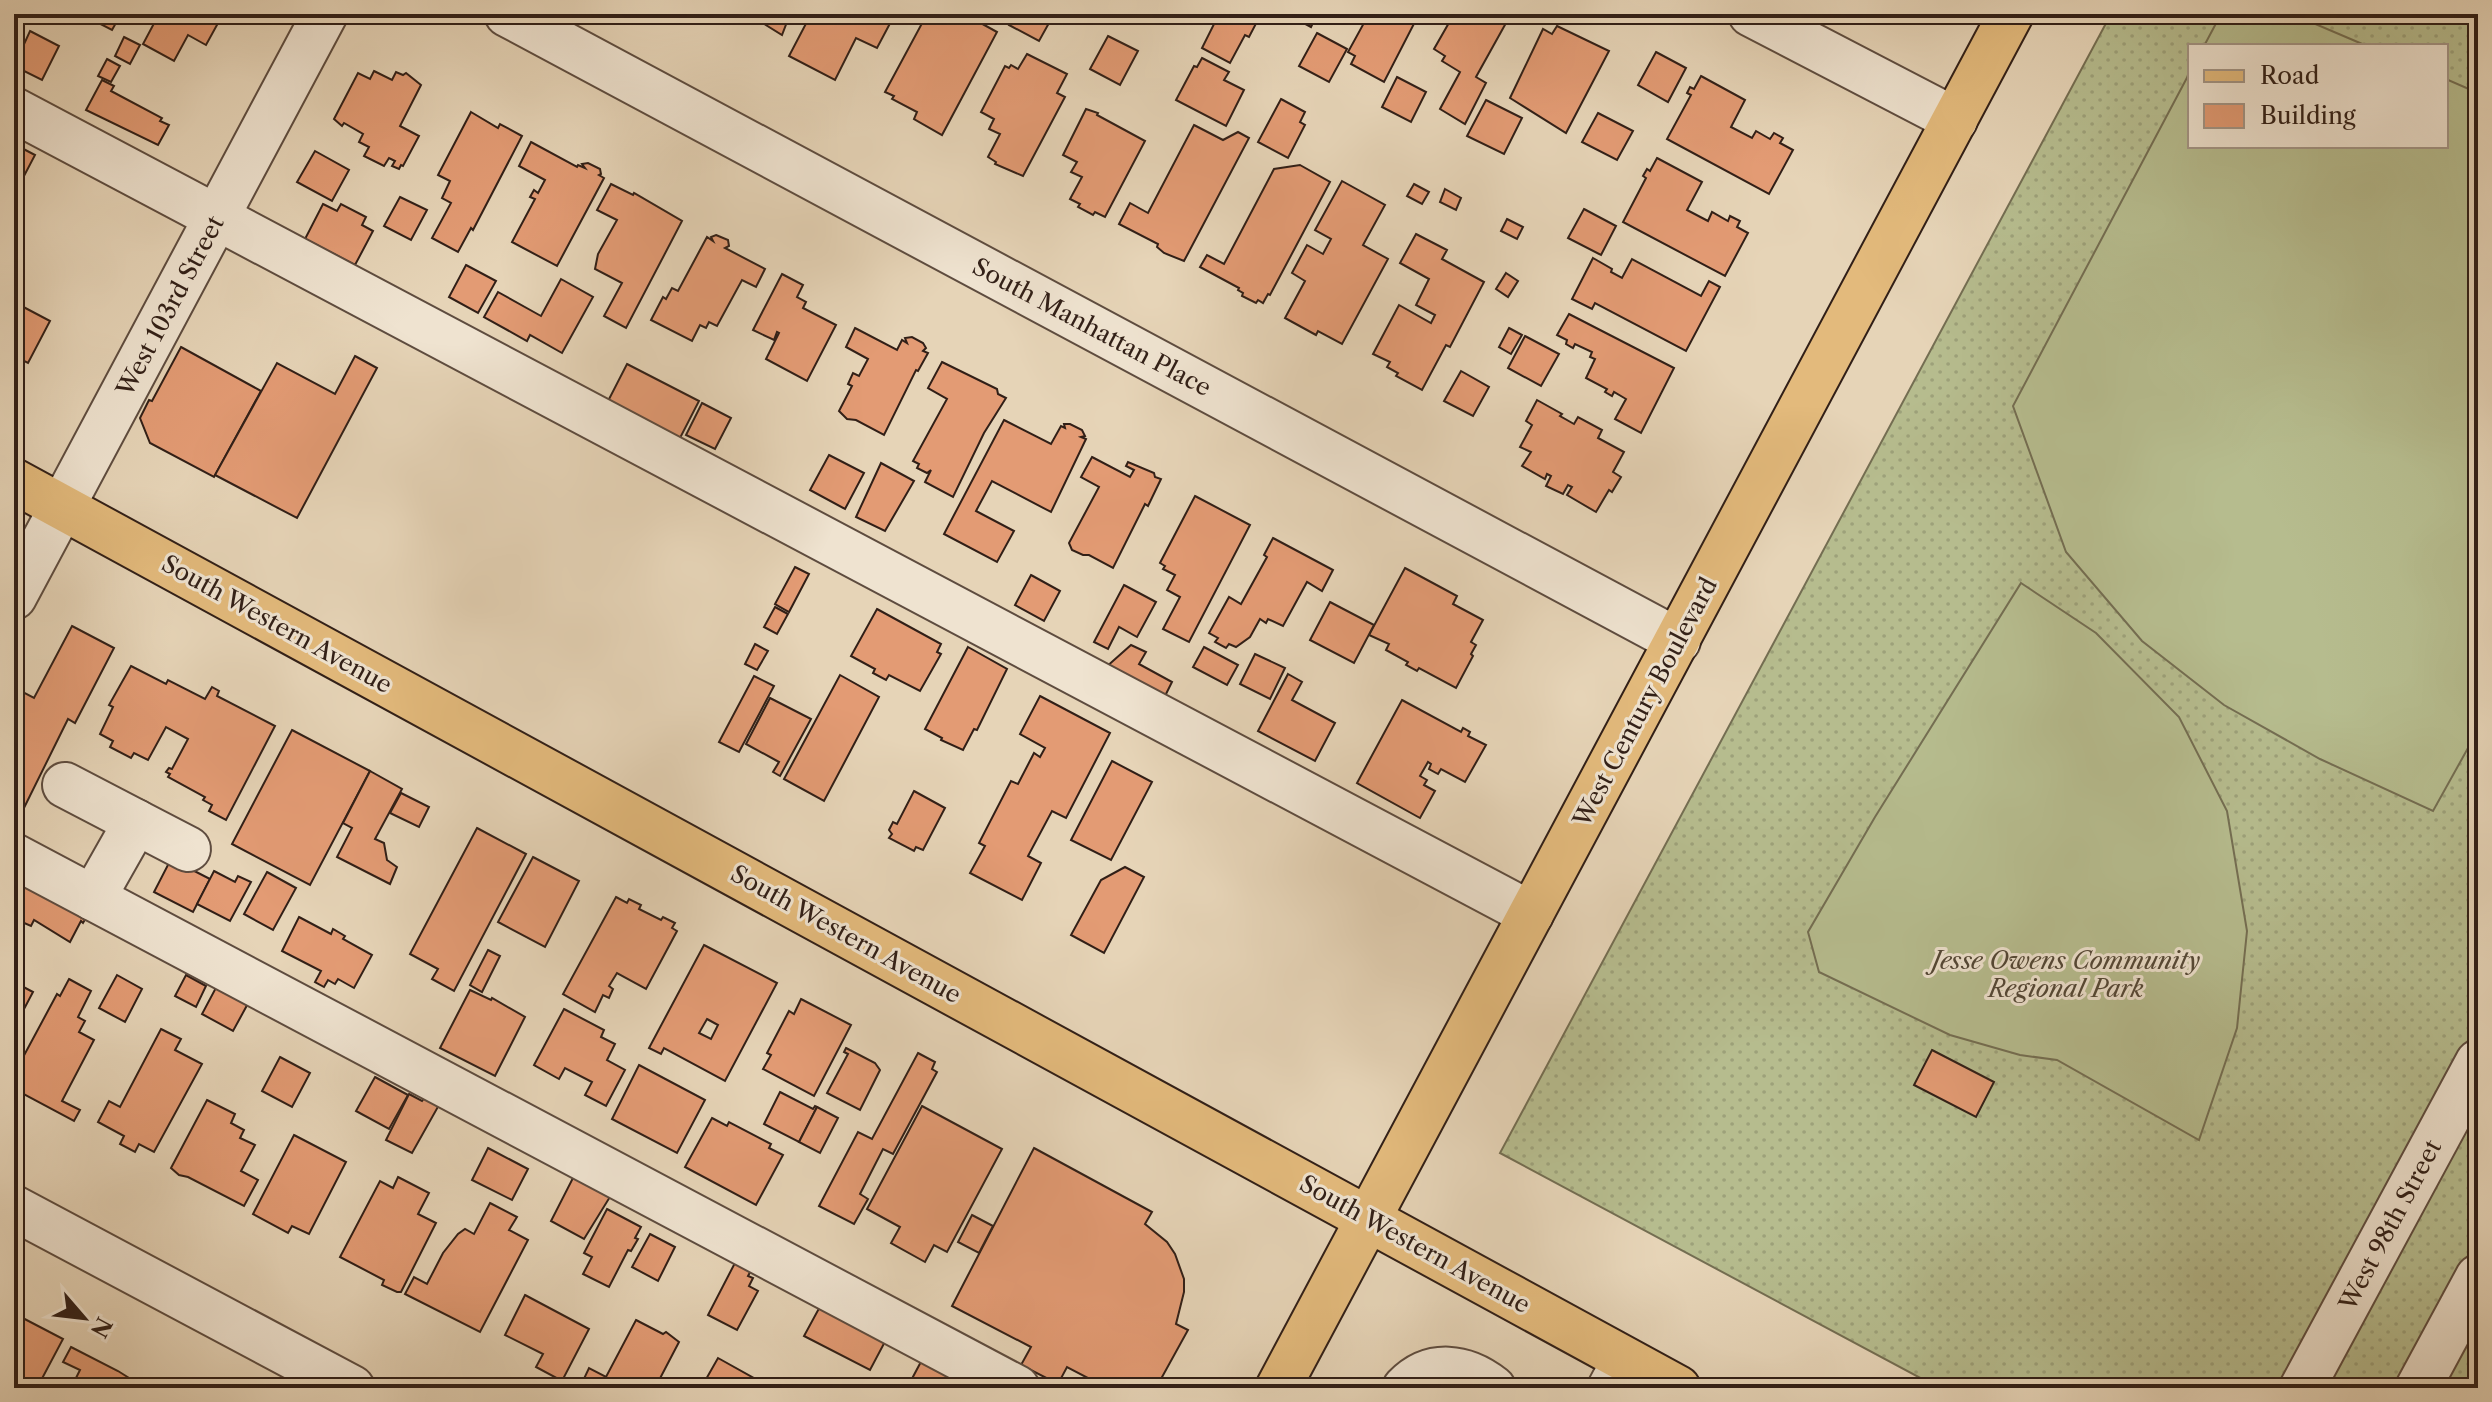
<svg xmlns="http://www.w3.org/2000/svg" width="2492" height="1402" font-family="'Libre Caslon Text',serif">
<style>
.grass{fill:url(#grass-dots);stroke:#746e52;stroke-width:2;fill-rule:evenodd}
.pitch{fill:#b6bc8e;stroke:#746e52;stroke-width:2}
.building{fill:#e39b74;stroke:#311f17;stroke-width:2;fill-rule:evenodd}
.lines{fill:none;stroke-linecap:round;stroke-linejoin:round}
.minor-casing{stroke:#5e4c3f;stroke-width:48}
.major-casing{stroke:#311f17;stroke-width:48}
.minor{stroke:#efe3d0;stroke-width:44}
.major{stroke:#e3ba7c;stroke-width:44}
.labels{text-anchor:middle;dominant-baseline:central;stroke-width:6;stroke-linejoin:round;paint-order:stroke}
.street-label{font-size:24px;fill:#311f17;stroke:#efe3d0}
.park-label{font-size:24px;font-style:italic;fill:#524635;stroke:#efe3d0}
</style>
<defs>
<pattern id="grass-dots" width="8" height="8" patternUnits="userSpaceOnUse" patternTransform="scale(2)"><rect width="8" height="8" fill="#b6bc8e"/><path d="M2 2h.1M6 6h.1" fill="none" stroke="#9da17a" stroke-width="1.8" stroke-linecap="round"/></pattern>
</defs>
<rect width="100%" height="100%" fill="#e6d4b7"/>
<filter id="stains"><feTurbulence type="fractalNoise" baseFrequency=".0025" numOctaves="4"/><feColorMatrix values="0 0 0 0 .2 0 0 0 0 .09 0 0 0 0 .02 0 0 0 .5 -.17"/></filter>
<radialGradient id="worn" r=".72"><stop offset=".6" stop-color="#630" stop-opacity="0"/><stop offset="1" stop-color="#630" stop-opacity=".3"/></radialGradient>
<!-- grass -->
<path class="grass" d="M2111,14H2478V1388H1939L1500,1153ZM2190,46H2446V146H2190Z"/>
<!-- pitch -->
<g class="pitch">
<path d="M2221,14H2292L2367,46H2204Z"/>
<path d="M2190,72V146H2446V79L2478,93V730L2433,811L2320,759L2224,705L2142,641L2066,552L2013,406Z"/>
<path d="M2021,583L2096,633L2179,717L2227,811L2247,931L2237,1028L2199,1140L2057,1060L2020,1055L1950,1035L1819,972L1808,932L1875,817Z"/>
</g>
<!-- building -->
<g class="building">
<path d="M81,14H121L112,30Z"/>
<path d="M159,14H223L206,45L188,35L174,61L143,44Z"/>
<path d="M748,14H790L782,35Z"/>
<path d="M811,14H895L877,48L856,38L835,80L789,56Z"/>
<path d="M927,14L939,20L942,14L953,19L955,16L965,22L968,16L997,32L942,135L914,119L917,112L892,99L894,96L885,92Z"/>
<path d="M1015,14H1054L1039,41L1009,25Z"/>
<path d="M1224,14H1261L1249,37L1245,35L1230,63L1202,48L1216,20L1220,22Z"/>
<path d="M1287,14H1317L1311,27Z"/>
<path d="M1359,14H1419L1384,82L1351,64L1355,56L1348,52L1364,23L1357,19Z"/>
<path d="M1454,14H1511L1476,77L1486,83L1465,124L1440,109L1460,72L1442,61L1445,56L1434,49Z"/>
<path d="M1557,26L1609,51L1566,133L1510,98L1543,29L1552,34Z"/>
<path d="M30,31L59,46L42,80L14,66Z"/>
<path d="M1317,33L1347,49L1329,82L1299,66Z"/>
<path d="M1108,36L1138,51L1120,85L1090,69Z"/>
<path d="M124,37L140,45L130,64L115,56Z"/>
<path d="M1656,52L1686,68L1668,102L1638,85Z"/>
<path d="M1027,54L1067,74L1057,93L1065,97L1023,176L995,164L996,162L988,157L1000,134L989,129L994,119L981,112L1005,66L1009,68L1011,65L1018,69Z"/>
<path d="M1202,58L1229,72L1224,80L1244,90L1226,126L1176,100L1194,66L1197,67Z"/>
<path d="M107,59L120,66L111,82L98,76Z"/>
<path d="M374,71L392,80L396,72L403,75L406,73L421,85L400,126L419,136L403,166L401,165L399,169L392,166L395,161L389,158L384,166L364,156L369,147L359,142L363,134L344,123L342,126L334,119L358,73L370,79Z"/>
<path d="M1701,76L1745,100L1731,127L1752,138L1756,131L1770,139L1774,133L1783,138L1780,143L1793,150L1769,194L1667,139L1691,95L1687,93L1690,87L1694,89Z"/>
<path d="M1397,77L1426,92L1411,122L1382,107Z"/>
<path d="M102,80L114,86L111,91L162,118L160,121L169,125L158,145L86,110Z"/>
<path d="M1281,99L1305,112L1300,122L1305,125L1288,158L1258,142Z"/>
<path d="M1486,100L1522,118L1504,154L1467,136Z"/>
<path d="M1086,109L1098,113L1097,115L1145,141L1105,217L1095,212L1093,215L1078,207L1080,204L1070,199L1082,177L1071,172L1077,162L1063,155Z"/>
<path d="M471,112L498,128L500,124L522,136L473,230L471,228L458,252L432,238L451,203L442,198L450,181L438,175Z"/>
<path d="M1598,113L1633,131L1617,160L1582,142Z"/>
<path d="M1194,125L1223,140L1238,132L1249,138L1184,261L1164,253L1157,247L1158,244L1119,224L1130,203L1148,213Z"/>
<path d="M531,142L577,167L578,165L585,168L582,164L588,163L600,169L601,174L599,175L604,178L557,266L512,242L535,199L530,197L534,190L538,193L545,180L519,166Z"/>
<path d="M14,144L35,155L14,195Z"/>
<path d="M315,151L349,170L332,201L297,182Z"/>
<path d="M1657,158L1702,182L1687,210L1708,221L1712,212L1728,221L1730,216L1740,221L1737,227L1748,233L1725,276L1623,222L1646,178L1643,176L1647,169L1650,171Z"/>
<path d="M1300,165L1330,182L1270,295L1268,294L1263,303L1258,300L1256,303L1242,296L1243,293L1238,290L1239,288L1200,267L1207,255L1224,264L1274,169Z"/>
<path d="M1342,181L1385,205L1363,245L1388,259L1342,344L1318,331L1316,335L1285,318L1305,281L1292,273L1307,245L1323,254L1331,239L1315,230Z"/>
<path d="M611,184L633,195L634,193L682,221L626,328L604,316L622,283L595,269L598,254L617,220L597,210Z"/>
<path d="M1414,184L1429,192L1422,204L1407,196Z"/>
<path d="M1445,189L1461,198L1456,210L1440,202Z"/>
<path d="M400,197L427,210L411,240L384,226Z"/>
<path d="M323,204L337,211L341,204L366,217L362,225L373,231L355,265L305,239Z"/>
<path d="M1584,209L1616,226L1601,255L1568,238Z"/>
<path d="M1507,219L1523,227L1517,239L1501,231Z"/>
<path d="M1416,234L1447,250L1442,259L1484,282L1450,347L1446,345L1422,390L1396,376L1398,373L1387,367L1390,362L1373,354L1399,305L1431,323L1435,315L1416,305L1429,279L1400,263Z"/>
<path d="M716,235L728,240L729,246L725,248L765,269L756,287L742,280L717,326L709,322L706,328L700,325L692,341L651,320L663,297L666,299L672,288L678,291L707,237L713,241L711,237Z"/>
<path d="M1593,258L1612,269L1611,272L1622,278L1632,259L1701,296L1709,281L1720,287L1686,351L1595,303L1592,309L1572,299Z"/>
<path d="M466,265L496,281L478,313L449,297Z"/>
<path d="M1506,273L1518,281L1508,297L1496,289Z"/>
<path d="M782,274L803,285L797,297L806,302L803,308L836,325L807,381L766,359L779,333L777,332L774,340L753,330Z"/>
<path d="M561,279L593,297L562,353L530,335L527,341L484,317L498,292L541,316Z"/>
<path d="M14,302L50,321L28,363L14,356Z"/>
<path d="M1569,314L1674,368L1641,433L1615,419L1626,399L1614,392L1612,396L1605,392L1607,389L1586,378L1595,359L1590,357L1592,352L1575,344L1573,348L1566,344L1567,340L1557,335Z"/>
<path d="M855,328L897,350L902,340L907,343L905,338L912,337L923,343L926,348L923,351L928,353L918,371L916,370L884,435L856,420L847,419L839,411L852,386L848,384L853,373L859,376L868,359L846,347Z"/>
<path d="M1509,328L1522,335L1511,354L1499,347Z"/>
<path d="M1525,336L1559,354L1541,386L1508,368Z"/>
<path d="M181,347L261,391L214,477L150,443L140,418L149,400L152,401Z"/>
<path d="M355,356L377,368L297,518L215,475L277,363L335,394Z"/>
<path d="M942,362L997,389L998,394L1006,398L984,433L953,497L925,482L931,470L927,473L917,468L919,464L913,461L947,399L928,388Z"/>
<path d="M627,364L699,401L679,440L607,403Z"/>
<path d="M1461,371L1489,387L1473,416L1444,401Z"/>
<path d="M1537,400L1562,414L1560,416L1574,424L1578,417L1602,430L1598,438L1624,452L1613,472L1621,477L1612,492L1609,490L1596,512L1567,495L1572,487L1568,485L1563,494L1546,486L1551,476L1547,474L1545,479L1522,466L1531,452L1520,447L1532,425L1526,421Z"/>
<path d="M702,403L731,418L715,449L686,435Z"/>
<path d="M1004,420L1051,444L1061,426L1065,428L1064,424H1070L1082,430L1085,436L1081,437L1086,439L1051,512L992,481L976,511L1014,531L997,562L944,534Z"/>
<path d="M829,455L864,473L845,509L810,490Z"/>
<path d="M1092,457L1130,477L1134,470L1126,466L1128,462L1154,473L1155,477L1161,479L1148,506L1145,504L1113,568L1089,555H1083L1072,550L1069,543L1099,487L1081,477Z"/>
<path d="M881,463L914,481L885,531L856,517Z"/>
<path d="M1195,496L1250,525L1189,642L1163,629L1180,597L1167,590L1175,575L1163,569L1165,566L1160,563Z"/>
<path d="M1273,538L1333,570L1322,591L1307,582L1283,626L1268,619L1266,623L1260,619L1250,637L1236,647L1229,644L1226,648L1215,642L1218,638L1209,633L1229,597L1241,604L1267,557L1264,555Z"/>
<path d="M795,567L809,574L789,612L775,604Z"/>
<path d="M1405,568L1457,596L1453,604L1483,620L1471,642L1476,645L1471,654L1473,656L1456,688L1419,668L1417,671L1406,665L1408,662L1386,650L1389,644L1369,635Z"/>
<path d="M1031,575L1060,591L1044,621L1015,605Z"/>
<path d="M1124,585L1156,602L1137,637L1119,627L1108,649L1094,642Z"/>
<path d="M1330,602L1374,625L1354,663L1310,640Z"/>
<path d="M775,607L788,614L777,634L764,627Z"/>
<path d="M877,609L941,644L937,652L941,654L920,691L889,675L886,680L873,673L875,669L851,656Z"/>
<path d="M72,626L114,648L75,723L68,719L17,822L14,820V704L21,691L34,698Z"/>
<path d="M755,644L768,651L757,670L745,664Z"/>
<path d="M1131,645L1146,652L1139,664L1172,682L1163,700L1105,668Z"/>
<path d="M968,647L1007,669L977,730L974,729L963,750L941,740L942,738L925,729Z"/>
<path d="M1204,647L1238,665L1227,685L1193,667Z"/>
<path d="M1255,654L1285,668L1270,699L1240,684Z"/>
<path d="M131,666L166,684L168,680L205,699L212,687L219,691L217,696L275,726L226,820L209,811L212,805L203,800L205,797L168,777L170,774L166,772L169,768L172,769L188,739L166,727L148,760L134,753L131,758L110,747L113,741L100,734L113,707L109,705Z"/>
<path d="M1288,674L1302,682L1292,700L1335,723L1315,761L1258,731Z"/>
<path d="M840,675L879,697L824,801L784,779Z"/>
<path d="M754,676L774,686L739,752L719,742Z"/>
<path d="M1040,696L1110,733L1066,818L1052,811L1028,856L1041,863L1022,900L970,873L985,846L979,843L1011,781L1018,784L1034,753L1040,757L1045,748L1020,734Z"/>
<path d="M770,698L811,719L780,776L773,772L779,762L746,744Z"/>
<path d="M1402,700L1461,732L1463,728L1470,732L1468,736L1486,745L1465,782L1441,769L1438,774L1429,769L1431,764L1428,762L1420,776L1427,780L1424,785L1435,791L1420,818L1357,783Z"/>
<path d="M292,730L370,771L310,885L232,844Z"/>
<path d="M1112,761L1152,782L1111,860L1071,840Z"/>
<path d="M370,771L402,789L375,839L384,843L387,860L397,867L390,884L337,857L352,828L343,823Z"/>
<path d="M914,791L945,808L923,850L916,847L914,851L889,838L892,834L889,830L893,822L897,824Z"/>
<path d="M401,793L429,807L419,827L390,813Z"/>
<path d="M477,828L526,854L454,991L432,979L438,969L410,954Z"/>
<path d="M533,857L579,881L545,947L498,922Z"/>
<path d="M171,859L210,879L193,912L154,892Z"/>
<path d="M1125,867L1144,877L1104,953L1071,935L1101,880Z"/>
<path d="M214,871L235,882L238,876L251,882L230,921L197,904Z"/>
<path d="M267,872L296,888L273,930L244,914Z"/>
<path d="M14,873L89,913L83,923L81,921L70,942L34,920L31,926L22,922L14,934Z"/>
<path d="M616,897L627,903L629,899L641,905L639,909L661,920L663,917L675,923L672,928L677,931L646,989L617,973L609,986L613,989L609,998L603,995L595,1012L563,994Z"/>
<path d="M299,917L331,934L333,929L345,936L343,939L372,955L354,988L338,979L335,984L328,980L324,987L315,982L321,971L282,951Z"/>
<path d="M704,945L777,983L725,1081L664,1048L661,1054L649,1048ZM707,1019L718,1025L711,1039L699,1033Z"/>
<path d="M488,950L500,956L482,992L470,985Z"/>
<path d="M117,975L142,989L125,1022L99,1008Z"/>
<path d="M186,975L206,986L196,1007L175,996Z"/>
<path d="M69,979L91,991L78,1017L85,1021L79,1032L94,1040L62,1101L80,1110L74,1121L14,1089V1074L57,994L60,996Z"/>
<path d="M14,982L33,992L14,1028Z"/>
<path d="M219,982L251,998L233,1031L202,1014Z"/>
<path d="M470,990L491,1000L492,998L525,1017L495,1076L440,1048Z"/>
<path d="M801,999L851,1025L814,1096L763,1069L771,1055L767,1053L789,1011L794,1014Z"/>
<path d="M564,1009L604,1030L601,1037L615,1044L607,1060L625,1070L606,1106L585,1095L592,1082L565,1068L559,1079L534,1065Z"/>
<path d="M161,1029L181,1039L175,1050L202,1064L154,1152L139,1144L135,1152L120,1144L124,1136L98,1122L109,1101L120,1107Z"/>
<path d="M846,1048L875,1063L880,1070L860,1110L827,1093L848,1054L844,1052Z"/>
<path d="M1932,1050L1994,1082L1976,1117L1914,1085Z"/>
<path d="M918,1053L935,1062L932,1069L937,1072L893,1154L883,1149L860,1194L868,1199L854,1224L819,1206L858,1132L872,1139Z"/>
<path d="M280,1057L310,1073L292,1107L262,1091Z"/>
<path d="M639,1065L705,1100L677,1153L612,1119Z"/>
<path d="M375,1077L408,1095L389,1129L356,1111Z"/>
<path d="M780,1092L813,1109L815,1106L817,1107L799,1142L764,1124Z"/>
<path d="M409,1094L422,1101L425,1097L439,1105L412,1153L386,1140Z"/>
<path d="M207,1100L235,1114L231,1123L244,1130L240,1138L255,1145L241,1171L258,1180L244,1206L188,1177L179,1175L171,1168Z"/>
<path d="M922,1106L1002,1149L947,1252L934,1245L925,1262L891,1243L900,1227L867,1209Z"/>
<path d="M817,1107L838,1118L820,1153L799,1142Z"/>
<path d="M712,1118L727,1126L729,1122L771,1144L769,1148L783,1155L756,1205L685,1167Z"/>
<path d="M294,1135L346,1162L309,1234L292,1226L288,1233L253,1214Z"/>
<path d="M488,1148L528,1169L512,1200L472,1180Z"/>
<path d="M1034,1148L1152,1212L1145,1224L1167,1242L1175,1254L1184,1279V1292L1176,1324L1188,1330L1156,1388H1107L1067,1367L1058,1384L1021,1365L1031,1347L952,1306Z"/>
<path d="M576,1172L613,1192L584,1239L551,1221Z"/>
<path d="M398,1177L429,1193L418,1214L436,1223L401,1292H397L382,1285L384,1280L340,1257L380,1181L393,1188Z"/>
<path d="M490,1203L517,1217L509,1230L528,1240L480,1332L405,1294L414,1277L427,1284L443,1253L458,1234L465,1229L474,1234Z"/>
<path d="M607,1209L641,1227L635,1238L638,1239L631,1251L628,1250L609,1287L583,1274L592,1257L584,1253Z"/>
<path d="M972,1215L993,1226L979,1253L958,1242Z"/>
<path d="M650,1234L675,1247L658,1281L632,1267Z"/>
<path d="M737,1259L753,1267L748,1276L753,1278L749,1286L758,1291L737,1330L708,1315Z"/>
<path d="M525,1295L589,1329L562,1381L536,1367L543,1354L505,1335Z"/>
<path d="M823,1301L888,1336L870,1370L804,1336Z"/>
<path d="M17,1315L63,1339L37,1388H14V1320Z"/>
<path d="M636,1320L663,1334L666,1332L679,1342L655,1388H586L581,1385L589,1368L606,1377Z"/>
<path d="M71,1347L118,1371L145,1388H71L80,1370L63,1362Z"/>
<path d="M718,1358L759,1381L755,1388H701Z"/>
<path d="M923,1358L973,1388H907Z"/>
</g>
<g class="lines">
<defs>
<g id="minor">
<path d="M507,14L1678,641"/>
<path d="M1751,14L1955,120"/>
<path d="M14,110L1531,914"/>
<path d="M14,597L325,14"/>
<path d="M65,785L136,822L93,898"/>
<path d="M136,822L188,849"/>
<path d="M14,856L1017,1388"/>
<path d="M14,1208L352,1388"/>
<path d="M1405,1388C1431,1361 1465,1366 1493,1388"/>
<path d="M1610,1388L1625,1360"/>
<path d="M2302,1388L2478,1062"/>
<path d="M2418,1388L2478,1277"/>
</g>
<g id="major">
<path d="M14,481L1678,1388"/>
<path d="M1278,1388L2011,14"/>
</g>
</defs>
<!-- minor casing -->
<use href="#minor" class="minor-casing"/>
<!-- major casing -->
<use href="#major" class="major-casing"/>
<!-- minor -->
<use href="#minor" class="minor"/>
<!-- major -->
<use href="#major" class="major"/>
</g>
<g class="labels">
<!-- street labels -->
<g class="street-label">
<text transform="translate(170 306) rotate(-62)">West 103rd Street</text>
<text transform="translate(1092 327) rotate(28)">South Manhattan Place</text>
<text transform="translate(277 624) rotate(29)">South Western Avenue</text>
<text transform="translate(1645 702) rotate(-62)">West Century Boulevard</text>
<text transform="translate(846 934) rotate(29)">South Western Avenue</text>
<text transform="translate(2390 1225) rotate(-62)">West 98th Street</text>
<text transform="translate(1415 1244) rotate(29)">South Western Avenue</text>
</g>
<!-- park labels -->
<g class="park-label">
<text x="2066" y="960">Jesse Owens Community<tspan x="2066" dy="28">Regional Park</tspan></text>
</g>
</g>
<!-- margin -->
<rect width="2492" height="1402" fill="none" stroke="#e6d4b7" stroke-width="48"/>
<rect x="16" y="16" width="2460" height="1370" fill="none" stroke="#311f17" stroke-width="4"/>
<rect x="24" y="24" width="2444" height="1354" fill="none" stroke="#311f17" stroke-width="2"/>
<!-- legend -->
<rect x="2188" y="44" width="260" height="104" fill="#efe3d0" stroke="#a39586" stroke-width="2"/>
<rect x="2204" y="70" width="40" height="12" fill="#e3ba7c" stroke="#a39586" stroke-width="2"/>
<text x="2260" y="84" font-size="24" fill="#311f17">Road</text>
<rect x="2204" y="104" width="40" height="24" fill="#e39b74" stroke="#a39586" stroke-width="2"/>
<text x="2260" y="124" font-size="24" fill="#311f17">Building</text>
<!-- north arrow -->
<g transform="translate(84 1318) rotate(118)" stroke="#efe3d0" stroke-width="6" paint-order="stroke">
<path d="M0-6L14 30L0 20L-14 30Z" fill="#311f17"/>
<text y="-12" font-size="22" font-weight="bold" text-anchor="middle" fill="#311f17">N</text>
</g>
<rect width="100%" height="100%" filter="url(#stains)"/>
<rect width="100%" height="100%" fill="url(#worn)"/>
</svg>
